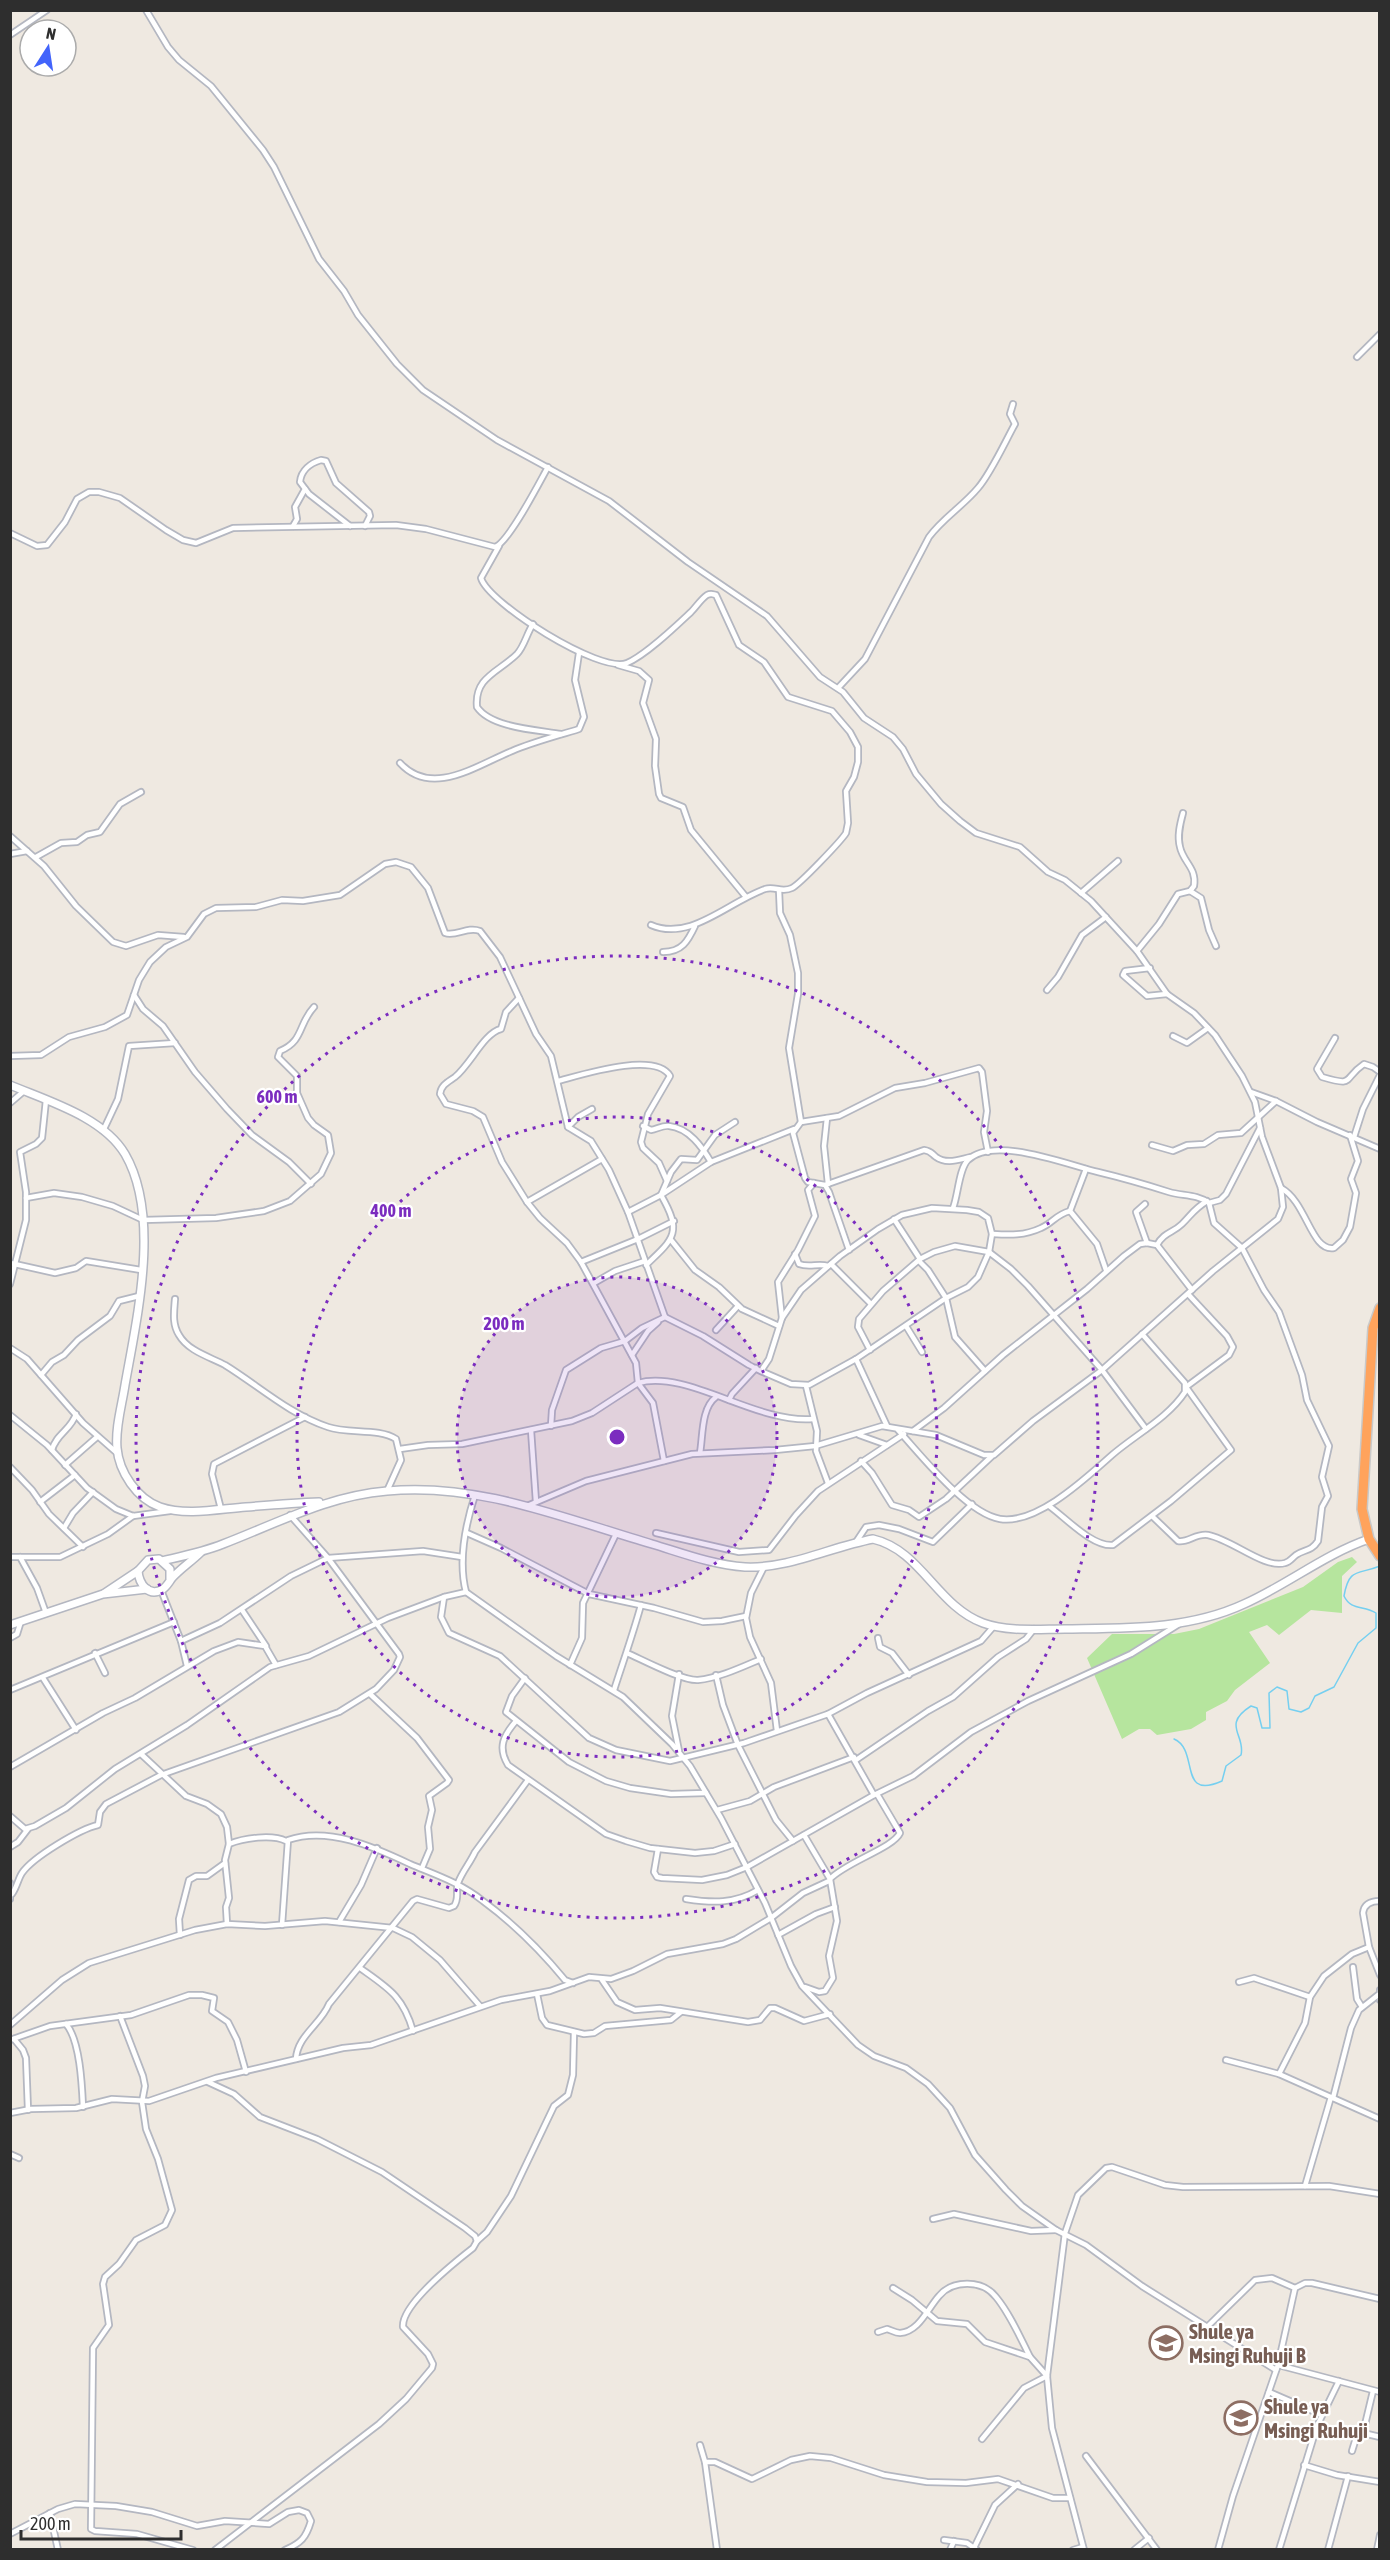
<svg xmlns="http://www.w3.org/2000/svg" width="1390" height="2560" font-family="'Asap Condensed',sans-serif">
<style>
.green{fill:#b6e59e}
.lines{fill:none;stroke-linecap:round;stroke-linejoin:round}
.stream{stroke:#75cff0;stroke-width:1.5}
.street-casing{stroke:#b4b7c1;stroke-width:8}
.secondary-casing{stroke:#b4b7c1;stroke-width:10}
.highway-casing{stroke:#c9c9c9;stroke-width:12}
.street{stroke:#fff;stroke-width:4.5}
.secondary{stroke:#fff;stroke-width:7}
.highway{stroke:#ffa35c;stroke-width:9}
.ring{fill:none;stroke:#7b2cbf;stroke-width:3;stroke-dasharray:3 6}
.labels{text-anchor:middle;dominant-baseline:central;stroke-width:4.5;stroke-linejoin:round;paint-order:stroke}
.education-label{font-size:21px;font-weight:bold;fill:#785e54;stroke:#fff;text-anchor:start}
.centre{fill:#7b2cbf;stroke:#fff;stroke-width:3}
.ring-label{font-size:18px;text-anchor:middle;font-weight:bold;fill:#7b2cbf;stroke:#fff;stroke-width:4.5;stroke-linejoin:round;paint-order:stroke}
</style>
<rect width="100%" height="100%" fill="#efe9e1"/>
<!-- green -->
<path class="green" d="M1352,1557L1357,1562L1342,1576V1613L1311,1610L1279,1635L1267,1625L1249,1632L1270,1663L1235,1690L1227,1701L1206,1712V1720L1191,1729L1157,1735L1150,1729H1139L1122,1739L1087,1658L1112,1634H1174L1199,1629L1303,1587L1338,1562Z"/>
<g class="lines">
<!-- stream -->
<path class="stream" d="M1174,1739C1200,1750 1177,1801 1222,1781L1226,1766L1241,1755C1246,1735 1221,1725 1251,1706L1257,1708L1262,1728H1270L1269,1693L1277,1687L1287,1691L1289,1709L1301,1712L1309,1708L1315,1696L1334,1687L1358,1643L1376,1628V1613C1364,1605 1351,1611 1344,1596C1349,1567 1358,1575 1380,1566"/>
<defs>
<g id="street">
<path d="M146,10L168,47L179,60L211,86L263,150L274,167L319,259L344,291L358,315L397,364L423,390L497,440L609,501L688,562L767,616L820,677L843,692L864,718L893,737L903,749L916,774L941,804L960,821L976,833L1020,847L1048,872L1065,880L1091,901L1137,951L1167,994L1194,1013L1215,1035L1242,1076L1255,1102L1262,1137L1281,1188L1283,1207L1278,1219L1213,1271L1102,1370L1033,1421L994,1455H984L936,1435L882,1426L815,1446L775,1450L692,1454L586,1481L527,1506"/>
<path d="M10,35L47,10"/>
<path d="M1357,357L1380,334"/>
<path d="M293,526L297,519L295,507L305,489"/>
<path d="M350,526L309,494L300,482C301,470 311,463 321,460L326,461L336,483L369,512L370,516L365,526"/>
<path d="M10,533L37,546L47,545L65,522L77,499L89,492H99L120,498L166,530L183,540L196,543L233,528L396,525L426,529L495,547C509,542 539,483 548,467"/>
<path d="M499,546L481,578C488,603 600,674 627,663C646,655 676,626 691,612C696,607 701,599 707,595C711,593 712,594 716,595L739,645L764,662L788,697L832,711L850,732L858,747V762L854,777L846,791L848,823L846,833C841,841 800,884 792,888C782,893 775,886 765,889C728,902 690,942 651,925"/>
<path d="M533,624C527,633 524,647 517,654C499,672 474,677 477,707C491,728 538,730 561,734"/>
<path d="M618,665L639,671L649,680L643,703L656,739L655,766L659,794L661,798L683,807L691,830L746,897"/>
<path d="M838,688L865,659L929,537C943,518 963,506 978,488C991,473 1005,442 1015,424L1010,414L1013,404"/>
<path d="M400,763C432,798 477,765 512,751C533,742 557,736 579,729L584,717L575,680L579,653"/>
<path d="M10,836L44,866L76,906L113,942L126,946L158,935L184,937"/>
<path d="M10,854L27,851"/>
<path d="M36,857L61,843L77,842L87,835L100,832L120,804L141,792"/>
<path d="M779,890L780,913L790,935L798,973V994L789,1048L801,1122"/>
<path d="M1190,891L1201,898L1209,930L1216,946"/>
<path d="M1081,893L1118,861"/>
<path d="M1137,951L1159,924L1178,894L1190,891L1194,886C1197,868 1183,862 1180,847C1177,836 1180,824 1183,813"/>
<path d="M663,952C682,952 688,941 695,926"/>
<path d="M1150,968L1125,971L1123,975L1147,996L1167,994"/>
<path d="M1047,990L1058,977L1082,935L1106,917"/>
<path d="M134,995L143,1009L163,1026L195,1072L227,1109L252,1135L289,1162L311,1184"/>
<path d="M519,998L506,1012L501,1029C484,1033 471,1064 455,1077C448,1082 441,1085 440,1094L446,1104L473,1111L483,1117L502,1162L527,1202L540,1218L567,1243L581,1262L636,1363L638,1383L653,1403L664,1461"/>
<path d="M1173,1036L1187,1043L1208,1028"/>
<path d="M1335,1038L1317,1069L1322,1077C1356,1087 1342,1079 1364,1064L1373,1067L1380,1072"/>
<path d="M10,1056L41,1055L69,1037L105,1027L127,1015L139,980L150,962L166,947L187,937L204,914L216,908L256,907L282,900L303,901L340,895L385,864L396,862L411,867L428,888L445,933C456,937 467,926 480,931L500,957L536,1034L551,1056L568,1127L591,1141L609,1170L628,1212L665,1317"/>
<path d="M558,1081C581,1075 655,1051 670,1076L648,1114L641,1142L643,1148L659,1163L667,1181"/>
<path d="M1251,1092L1276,1101L1317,1122L1380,1149"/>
<path d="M10,1103L24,1091"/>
<path d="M827,1118L824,1146L828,1184"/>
<path d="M643,1126L651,1130C657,1129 663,1125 669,1126C689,1128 702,1147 711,1162"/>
<path d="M568,1127L578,1117L592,1109"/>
<path d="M103,1131L118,1099L129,1046L175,1043"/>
<path d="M1354,1137L1363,1109L1380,1075"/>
<path d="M1152,1145L1173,1151L1187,1145L1204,1144L1218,1135L1241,1133L1276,1101"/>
<path d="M1086,1169L1070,1211L1097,1244L1106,1270"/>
<path d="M825,1185L924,1150C931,1151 931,1153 936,1157C947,1165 960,1159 971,1157"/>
<path d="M1281,1188C1307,1202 1311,1252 1334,1248L1343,1240L1350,1227L1356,1193L1351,1179L1358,1161L1350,1135"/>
<path d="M26,1198L54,1193L82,1197L113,1206L143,1220L216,1218L264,1211L290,1201L321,1174L331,1153L328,1135L314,1125L308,1118L297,1093V1076L278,1057L280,1051C304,1041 298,1024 314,1007"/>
<path d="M527,1202L602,1159"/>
<path d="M1209,1203L1220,1200L1226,1194L1260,1128"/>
<path d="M1145,1204L1136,1212L1147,1243"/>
<path d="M953,1208C958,1196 959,1168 968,1160C994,1135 1068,1165 1098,1172C1123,1178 1144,1184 1169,1192C1182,1196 1197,1194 1209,1203L1214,1223L1242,1248L1264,1290L1279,1312L1302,1375L1307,1400L1329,1446L1322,1477L1328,1496L1322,1507L1318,1541C1311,1552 1304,1549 1296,1555C1292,1558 1290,1562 1285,1563C1264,1569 1233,1540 1208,1535C1196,1533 1188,1543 1178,1541L1152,1516"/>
<path d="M628,1212L661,1195L711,1162L794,1129"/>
<path d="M894,1219L920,1259"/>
<path d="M992,1234C1009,1235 1024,1236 1041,1228C1053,1223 1055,1215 1070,1211"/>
<path d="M671,1240L695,1270L719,1287L742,1309L779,1326"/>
<path d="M1157,1245C1164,1232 1173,1233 1182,1224C1192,1214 1194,1209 1207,1201"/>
<path d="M849,1250L829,1192L825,1185L808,1182L805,1178L793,1133L801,1122L839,1116L895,1088L925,1083L979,1068L982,1072L987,1111L984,1132L988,1152"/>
<path d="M795,1254L799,1264C809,1268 818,1263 828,1266"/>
<path d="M919,1261L928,1270L946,1298L955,1337L985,1371"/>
<path d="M581,1262L638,1239L674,1221"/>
<path d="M10,1263L55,1273L76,1268L86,1261L141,1270"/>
<path d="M831,1264L871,1304"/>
<path d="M646,1265C675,1238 682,1232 661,1195L671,1172L681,1159L697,1160L715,1135L735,1122"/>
<path d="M594,1283L615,1271L645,1261"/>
<path d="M10,1284L26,1220V1192L20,1152L36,1144L42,1138L46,1100"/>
<path d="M175,1299C174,1312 172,1324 179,1335C188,1351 210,1357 225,1365C259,1386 289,1414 328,1427C348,1434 379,1428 396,1439L401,1460L387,1491"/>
<path d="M782,1318L778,1282L798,1250L815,1216L808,1190L814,1183"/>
<path d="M906,1326L922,1352"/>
<path d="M716,1330L738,1306"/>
<path d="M10,1348L27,1359L83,1423L117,1453"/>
<path d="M870,1350L858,1327L859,1319L883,1291L920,1259L934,1252L955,1246L989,1252L1011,1269L1028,1286L1102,1370L1146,1429"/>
<path d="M632,1355L648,1331L658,1322"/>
<path d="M856,1359L887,1426"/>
<path d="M41,1375L52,1362L64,1355L78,1340L110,1316L119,1301L139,1296"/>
<path d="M806,1386L817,1431L816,1451L828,1483"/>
<path d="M729,1400L732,1394L756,1368"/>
<path d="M10,1415L47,1445L87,1488L116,1509L133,1516L170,1511"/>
<path d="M551,1426L552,1410L566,1370L601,1348L625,1341L642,1328L665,1317L703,1336L749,1365C753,1367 758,1370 763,1372L791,1384L809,1385L856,1359L946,1298L968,1287L978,1277L989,1252L992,1234L988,1218L979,1212L967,1210L932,1208L902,1215L878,1229L840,1256L801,1290L782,1318L769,1359L761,1371"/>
<path d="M531,1430L536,1502"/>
<path d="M898,1430C921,1455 966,1513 1000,1519C1037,1525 1087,1477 1112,1455C1135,1435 1168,1418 1185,1392V1383L1142,1334"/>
<path d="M913,1431L944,1408L1003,1355L1087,1289L1124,1256L1140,1244L1147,1243L1157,1245L1192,1290"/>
<path d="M859,1435L887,1445"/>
<path d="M400,1449L428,1445L462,1444L572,1421L592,1413L638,1383C687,1369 756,1424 813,1419"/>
<path d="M52,1450C56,1434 71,1430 76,1414"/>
<path d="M700,1453C703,1436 701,1408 716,1397"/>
<path d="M861,1461L872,1473L892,1505L909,1510L919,1517L946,1499L992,1456"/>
<path d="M65,1465L97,1437"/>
<path d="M10,1467L32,1490L49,1514L83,1547"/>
<path d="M475,1495C465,1526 458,1561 466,1592L556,1656L623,1697L672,1744L690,1766L721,1818L765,1903L791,1966L802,1986L858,2045L874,2056L906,2068L928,2084L950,2108L975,2155L1006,2190L1022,2206L1056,2230L1086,2245L1142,2286L1276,2370"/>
<path d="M40,1502L75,1475"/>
<path d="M1049,1506C1065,1517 1092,1547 1113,1545L1171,1501L1231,1450L1186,1387L1229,1355L1233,1347L1227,1336L1188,1294"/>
<path d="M221,1509L212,1474L214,1464L305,1417"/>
<path d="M64,1528L73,1513L93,1492"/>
<path d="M467,1533L501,1548L589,1594L654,1608L703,1622L722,1621L746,1616"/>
<path d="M656,1533L739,1552L769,1550L796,1515L818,1491L904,1434"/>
<path d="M856,1542L866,1527L879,1525L899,1529L933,1542L972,1504"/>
<path d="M10,1557H60L108,1534L133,1516"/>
<path d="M20,1557L37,1588L46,1613"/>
<path d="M764,1567L751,1593L746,1618L750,1637L771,1683L777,1731"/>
<path d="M161,1590L181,1641L187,1666"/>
<path d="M466,1592L444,1597L441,1617L449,1633L500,1656L589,1738L616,1750L670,1761L744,1743L828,1714L867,1693L981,1641L994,1626"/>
<path d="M242,1610L266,1646"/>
<path d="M10,1638L17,1634L21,1621"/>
<path d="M878,1638L880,1647L892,1653L909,1675"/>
<path d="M181,1641L220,1623L291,1576L328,1558L423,1551L462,1557"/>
<path d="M95,1653L105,1673"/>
<path d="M627,1653C643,1660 682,1681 698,1680C719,1678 742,1667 761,1659"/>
<path d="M570,1665L582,1638L583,1603L616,1534"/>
<path d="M716,1675L723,1705L738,1745L776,1820L793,1841"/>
<path d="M43,1678L76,1730"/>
<path d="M525,1678L512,1696L506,1712L569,1762L606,1781L630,1788L671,1794L706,1793"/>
<path d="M10,1690L174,1622"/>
<path d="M614,1690C623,1662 633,1634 641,1605"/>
<path d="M370,1694L417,1738L449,1780L447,1783L429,1796L432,1810L428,1827L430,1849L422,1868"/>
<path d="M828,1714L874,1795"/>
<path d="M516,1721C504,1735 497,1747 508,1765L606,1834L626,1841L650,1848L695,1853L714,1851L735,1844"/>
<path d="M679,1751L672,1716L679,1674"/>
<path d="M141,1754L186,1796L207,1804L221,1814L227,1827L229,1844"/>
<path d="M856,1760L928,1711L953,1697L998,1657L1026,1639L1034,1629"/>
<path d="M10,1767L103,1713L135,1698L214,1651L238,1642L265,1646L276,1665"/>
<path d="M717,1810L750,1801L774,1787L854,1757"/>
<path d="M10,1816L25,1829L35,1826L66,1808L115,1769L187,1725L270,1667L309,1656L388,1618L444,1597"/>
<path d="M804,1835L830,1879"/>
<path d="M10,1847L18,1842L28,1829"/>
<path d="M658,1849L654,1872L657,1877L662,1878L702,1880L727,1875L747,1867L874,1795L913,1776L971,1732L1028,1701L1131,1654L1179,1624"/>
<path d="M10,1883V1899"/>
<path d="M12,1894C17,1887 18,1879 22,1873C33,1857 80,1829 98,1825L100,1812L106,1804L161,1775L339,1712L376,1689L394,1670L400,1657L399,1654L328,1558L290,1515"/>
<path d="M686,1899C712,1903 735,1904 758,1890"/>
<path d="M1380,1901C1371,1901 1364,1904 1363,1913L1369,1947L1380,1975"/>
<path d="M339,1922L361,1885L377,1848"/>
<path d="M227,1924L226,1907L229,1898L225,1860L229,1844C244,1838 272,1834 286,1841"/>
<path d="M282,1925L288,1840C328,1826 374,1847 410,1864C436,1875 461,1883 483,1901C513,1923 541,1951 565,1980L573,1983"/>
<path d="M180,1935L179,1919L189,1880L196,1876H207L225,1863"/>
<path d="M778,1935L816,1914L835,1907"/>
<path d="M1353,1967L1357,1999L1362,2007"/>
<path d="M360,1968C388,1988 403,1996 413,2031"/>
<path d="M602,1980L617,2002L635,2010L660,2008L748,2022L760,2020L770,2008H775L804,2021L830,2014"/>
<path d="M1239,1982L1254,1978L1310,1997"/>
<path d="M805,1987L819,1992L825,1991L833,1978L829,1956L837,1921L830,1879C846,1862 893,1848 900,1833L877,1794"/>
<path d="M1380,1990V2000"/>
<path d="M537,1994L542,2018L547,2025L584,2034L594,2033L605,2026L671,2020L681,2012"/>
<path d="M120,2016L143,2076L145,2086L142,2102L146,2129L158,2159L172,2210L165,2225L136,2240L119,2264L105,2277L103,2284L109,2325L93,2348L91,2529L95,2531L137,2534L193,2550"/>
<path d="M66,2024C80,2040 82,2085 83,2107"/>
<path d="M10,2025L62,1980L89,1963L195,1930L227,1924L265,1926L325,1921L393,1928L412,1937L440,1960L480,2006"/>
<path d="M14,2039L23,2050L26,2058L28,2110"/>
<path d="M10,2040L50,2026L131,2015L189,1995H202L214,1998L212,2011L228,2022L237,2040L246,2072"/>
<path d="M296,2059C297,2036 321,2024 329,2004L413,1901L417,1899L449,1908L454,1906C460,1898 455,1891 458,1883C462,1872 470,1863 475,1852L528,1780"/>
<path d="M1226,2060L1279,2074L1380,2119"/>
<path d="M1279,2074L1305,2023L1310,1997L1324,1976L1352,1954L1369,1947"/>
<path d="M208,2082L234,2094L260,2117L317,2139L382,2172L465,2228L475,2236L477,2241L473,2248C455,2262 401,2305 403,2327L428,2354L433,2364L432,2368L406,2399L379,2424L215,2550"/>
<path d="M1333,2098L1351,2028L1359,2010L1378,1995"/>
<path d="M10,2113L31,2109L76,2108L112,2099L149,2101L216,2078L343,2048L371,2045L501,2000L550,1991L589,1977L611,1979L633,1971L667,1954L723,1944L736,1939L771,1918L803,1893L829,1881"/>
<path d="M10,2154L19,2158"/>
<path d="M1305,2186L1331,2097"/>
<path d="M933,2219L954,2214L1031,2231L1056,2230"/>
<path d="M477,2241L487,2232L511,2196L554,2106L568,2095L573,2075L574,2032"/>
<path d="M893,2288L912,2300L937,2321L967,2324L985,2342L1030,2357L1047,2376L1024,2388L982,2439"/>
<path d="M1207,2327L1255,2280L1272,2278L1295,2288"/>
<path d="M878,2332L887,2329C891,2330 895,2333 900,2333C919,2332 928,2308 939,2296C952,2280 982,2279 996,2297C1010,2314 1020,2337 1030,2357"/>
<path d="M1278,2365L1380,2392"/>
<path d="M1269,2392L1322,2415"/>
<path d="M1363,2433L1380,2437"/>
<path d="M700,2445L705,2462L717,2550"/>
<path d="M1352,2451L1356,2438L1363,2433L1373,2391"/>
<path d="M1086,2456L1157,2550"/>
<path d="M705,2462H715L752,2479L791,2460L810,2456L831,2458L884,2475L927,2482L966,2483L998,2479L1053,2498H1070"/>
<path d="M1304,2465L1337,2475L1380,2482"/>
<path d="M50,2513L58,2550"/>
<path d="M10,2534L58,2509L75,2504L116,2506L152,2512L197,2526L225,2521L269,2524L288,2512L299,2510L307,2513L311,2521C306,2538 301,2543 285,2550"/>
<path d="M944,2540L967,2543L977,2550"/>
<path d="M950,2550L954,2541"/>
<path d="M973,2550L995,2505L1018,2484"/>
<path d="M1073,2550L1083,2547"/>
<path d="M1084,2550L1052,2428L1047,2376L1065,2233L1078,2195L1106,2168L1112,2167L1165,2185L1183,2187L1329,2186L1380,2194"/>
<path d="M1134,2550L1149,2538"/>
<path d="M1218,2550L1233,2496L1278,2365L1295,2288L1305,2283H1312L1380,2299"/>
<path d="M1279,2550L1317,2426L1339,2381"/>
<path d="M1328,2550L1348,2476"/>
<path d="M1377,2550L1380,2535"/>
</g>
<g id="secondary">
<path d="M10,1085C48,1101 103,1117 125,1154C161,1216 137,1317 125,1385C122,1405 115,1428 117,1448C119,1472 137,1499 160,1507C186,1516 219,1509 246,1507C270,1505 294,1503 319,1502"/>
<path d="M162,1561C183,1556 203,1552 223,1544C278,1523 327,1496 387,1491C478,1482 566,1519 652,1544C682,1553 713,1565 745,1567C789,1569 830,1547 873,1539C921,1550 937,1606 983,1623C1008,1632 1039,1629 1065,1629C1125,1628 1188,1630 1244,1604C1287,1585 1325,1554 1369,1539"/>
<path d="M170,1579V1569L159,1559L148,1560L138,1571C139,1583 148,1598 163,1589C167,1586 169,1582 172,1578C180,1569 192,1561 201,1552"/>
<path d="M105,1593L138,1571"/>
<path d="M10,1625L103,1594L147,1589"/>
</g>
<path id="highway" d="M1380,1308L1373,1328L1362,1509L1369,1539L1380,1556"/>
</defs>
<!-- street casing -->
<use href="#street" class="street-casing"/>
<!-- secondary casing -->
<use href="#secondary" class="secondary-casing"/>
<!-- highway casing -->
<use href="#highway" class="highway-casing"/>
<!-- street -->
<use href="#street" class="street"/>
<!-- secondary -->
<use href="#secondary" class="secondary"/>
<!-- highway -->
<use href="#highway" class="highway"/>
</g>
<!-- distance rings -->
<circle cx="617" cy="1437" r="160" fill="#7b2cbf" fill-opacity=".12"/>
<g class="ring">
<circle cx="617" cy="1437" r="160"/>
<circle cx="617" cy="1437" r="320"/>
<circle cx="617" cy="1437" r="481"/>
</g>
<!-- icons -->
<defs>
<symbol id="school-ring" viewBox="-11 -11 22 22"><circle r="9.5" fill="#fff" stroke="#8d6e63" stroke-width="1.5"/><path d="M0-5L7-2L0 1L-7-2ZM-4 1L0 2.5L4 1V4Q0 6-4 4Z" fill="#8d6e63"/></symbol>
</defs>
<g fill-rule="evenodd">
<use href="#school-ring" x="1147" y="2324" width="38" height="38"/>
<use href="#school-ring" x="1222" y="2399" width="38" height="38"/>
</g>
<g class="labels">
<!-- education labels -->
<g class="education-label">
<text x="1189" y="2331">Shule ya<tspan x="1189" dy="24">Msingi Ruhuji B</tspan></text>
<text x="1264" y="2406">Shule ya<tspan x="1264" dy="24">Msingi Ruhuji</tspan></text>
</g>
</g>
<circle cx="617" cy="1437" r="9" class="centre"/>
<g class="ring-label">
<text x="277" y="1103">600 m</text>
<text x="391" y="1217">400 m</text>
<text x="504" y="1330">200 m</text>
</g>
<!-- border -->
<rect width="1390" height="2560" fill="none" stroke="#2e2e2e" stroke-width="24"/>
<!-- north arrow -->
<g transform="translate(48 48) rotate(12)"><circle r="28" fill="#ffffff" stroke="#ababab" stroke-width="1.5"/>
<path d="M0-4.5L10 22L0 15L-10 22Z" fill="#4264fb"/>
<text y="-9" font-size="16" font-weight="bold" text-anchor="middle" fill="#2e2e2e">N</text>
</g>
<!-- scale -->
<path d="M21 2530v9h160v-9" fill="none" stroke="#2e2e2e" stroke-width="3"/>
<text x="30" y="2530" font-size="18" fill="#2e2e2e" stroke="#ffffff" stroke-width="4.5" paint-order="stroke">200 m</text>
</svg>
